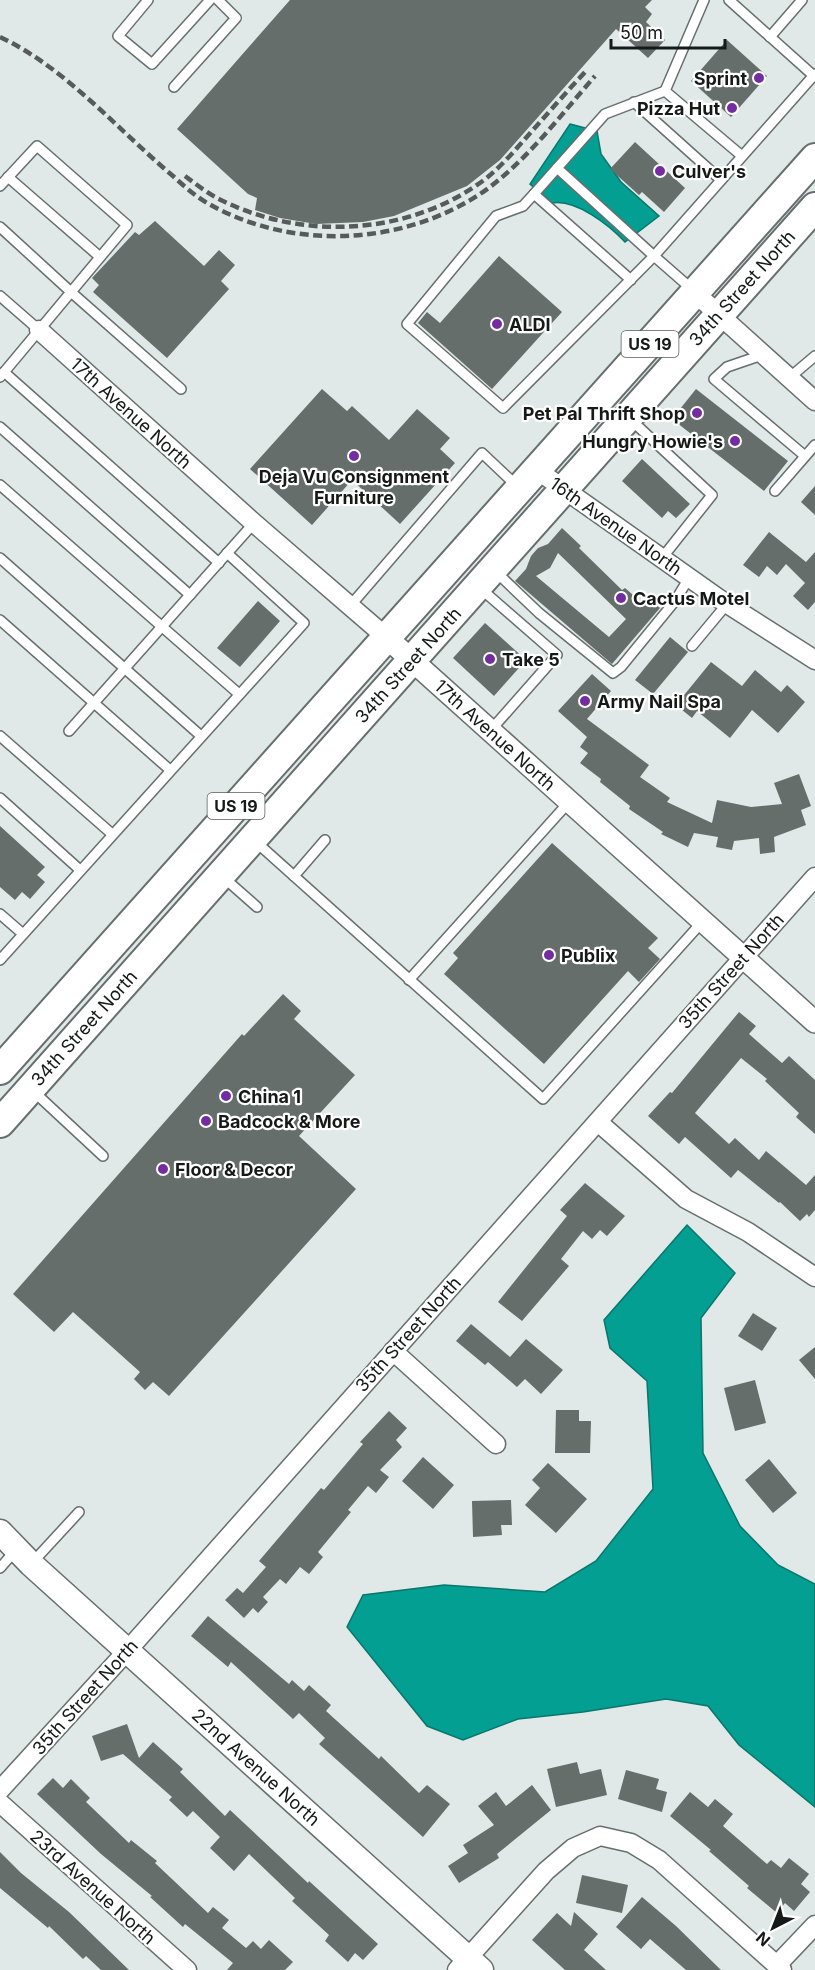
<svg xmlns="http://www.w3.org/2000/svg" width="815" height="1970" font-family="Inter,sans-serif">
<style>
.water{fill:#029f92;stroke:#08776d;stroke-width:1.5}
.building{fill:#666e6c;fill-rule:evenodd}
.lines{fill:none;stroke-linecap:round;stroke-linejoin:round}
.service-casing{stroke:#676f6e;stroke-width:12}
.minor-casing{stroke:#676f6e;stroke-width:21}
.tertiary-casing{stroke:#676f6e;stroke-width:24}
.secondary-casing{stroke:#676f6e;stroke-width:27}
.trunk-casing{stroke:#676f6e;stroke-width:32}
.service{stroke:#fff;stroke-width:9}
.minor{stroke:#fff;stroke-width:18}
.tertiary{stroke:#fff;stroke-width:21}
.secondary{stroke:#fff;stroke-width:24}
.trunk{stroke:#fff;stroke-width:28}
.rail{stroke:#565b5a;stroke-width:4.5;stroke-dasharray:9 4.5;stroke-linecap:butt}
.poi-dot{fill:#742da1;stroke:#fff;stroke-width:2}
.labels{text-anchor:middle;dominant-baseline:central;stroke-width:4.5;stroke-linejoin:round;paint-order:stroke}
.shield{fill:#fff;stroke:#5b5e5d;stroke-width:1.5}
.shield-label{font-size:16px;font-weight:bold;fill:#151918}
.poi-label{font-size:18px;font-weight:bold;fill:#151918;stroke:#fff;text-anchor:start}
.street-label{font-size:18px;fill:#151918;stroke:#fff}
</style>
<rect width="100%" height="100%" fill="#e0e9e7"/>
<!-- water -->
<g class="water">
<path d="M570,124L597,131L601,154L621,182L659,216L625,242C609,225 576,199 552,203L530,184Z"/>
<path d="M687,1225L735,1273L701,1318L703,1453L740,1526L778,1565L815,1584V1807L739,1745L708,1706L666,1699L583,1712L518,1719L463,1740L427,1726L347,1627L363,1595L444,1585L545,1592L596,1561L653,1489L647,1381L610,1348L604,1320Z"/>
</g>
<!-- building -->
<g class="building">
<path d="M290,0H652L645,7L652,14L646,22L665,40L648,58L616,29L500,160L467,186L394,216L363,222L316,224L280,218L255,210L257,198L248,194L177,129Z"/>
<path d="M727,40L767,76L731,117L691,81Z"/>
<path d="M635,142L685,188L664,212L642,192L639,195L610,169Z"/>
<path d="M155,221L204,266L219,250L235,265L221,281L229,289L167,358L93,292L99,285L92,278L135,232L139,235Z"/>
<path d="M499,256L562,312L492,389L418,323L427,312L440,323Z"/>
<path d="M322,389L347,411L352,406L389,440L417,409L450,438L440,449L455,463L400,524L352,480L312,525L250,469Z"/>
<path d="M696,389L788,461L764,491L672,419Z"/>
<path d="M642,459L690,504L676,518L668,511L662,518L622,481Z"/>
<path d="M815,486V515L801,502Z"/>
<path d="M562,528L581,546L579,548L622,590L625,588L640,601L646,595L660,608L612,664L515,581L526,569L531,556L538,548L548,544ZM558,553L626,619L609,637L536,576L550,568Z"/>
<path d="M769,532L806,562L815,552V602L808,610L793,596L805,583L786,564L777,575L767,566L759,577L743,565Z"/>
<path d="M258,601L280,621L240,667L217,648Z"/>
<path d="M485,623L526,660L494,696L453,658Z"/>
<path d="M670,637L688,652L653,694L635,680Z"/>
<path d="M711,662L742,686L755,670L781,692L787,685L805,702L778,733L752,710L730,738L697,711L692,718L676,705Z"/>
<path d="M592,674L611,691L587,719L649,765L640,777L670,798L667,802L712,823L717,800L751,807L782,804L774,783L799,774L811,806L801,810L806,825L774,837L775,852L760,854L759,838L734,841L732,850L716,847L718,837L694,833L688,847L661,834L663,832L629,809L630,806L600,782L601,779L580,763L588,753L580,747L587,737L558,711Z"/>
<path d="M0,826L45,867L37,875L45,882L30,899L22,892L15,900L0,887Z"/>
<path d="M552,843L658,938L648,948L660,959L639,982L628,971L544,1064L444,974L458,958L453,953Z"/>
<path d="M283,994L301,1011L294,1019L355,1075L299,1136L356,1189L169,1396L153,1382L145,1390L134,1379L140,1372L73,1312L54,1332L13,1294L242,1034L244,1036Z"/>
<path d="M739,1012L756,1026L749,1034L782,1063L789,1056L815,1080V1134L796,1117L799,1113L765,1081L767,1079L741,1058L695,1113L729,1144L735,1138L759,1160L766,1151L806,1185L815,1175V1210L809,1217L807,1214L800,1221L780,1202L779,1203L738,1170L731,1178L685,1137L679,1144L648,1116L670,1092L672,1093Z"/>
<path d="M585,1183L625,1216L607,1236L600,1230L592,1239L583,1231L561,1259L569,1266L522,1321L498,1302L567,1216L560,1210Z"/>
<path d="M753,1313L777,1328L762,1351L738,1336Z"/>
<path d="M471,1324L510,1357L526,1339L563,1370L541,1394L525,1379L517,1387L488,1362L485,1365L456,1341Z"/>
<path d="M815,1347V1379L799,1360Z"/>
<path d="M755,1380L766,1423L735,1431L724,1388Z"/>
<path d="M556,1410H579V1421H591L590,1453H555Z"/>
<path d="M389,1411L407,1428L396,1440L402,1447L380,1470L389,1477L376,1493L368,1486L348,1510L351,1512L318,1552L323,1557L309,1574L300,1567L286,1584L280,1579L263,1597L268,1602L258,1613L253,1608L244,1618L225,1600L237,1588L243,1593L266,1567L259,1561L321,1488L324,1490L363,1444L360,1442Z"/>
<path d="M423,1457L454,1485L433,1509L402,1481Z"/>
<path d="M769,1459L797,1493L773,1513L745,1480Z"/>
<path d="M548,1463L587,1499L556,1533L525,1505L540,1488L532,1480Z"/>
<path d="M511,1500L512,1525H501L502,1535L473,1537L472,1501Z"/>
<path d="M208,1616L289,1684L292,1680L304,1691L309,1685L331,1705L326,1711L379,1759L381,1756L419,1793L427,1785L450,1804L423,1837L319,1744L325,1738L299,1713L293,1719L231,1662L228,1667L191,1636Z"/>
<path d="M127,1724L139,1758L153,1742L183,1769L180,1772L225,1816L230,1810L308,1883L309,1881L378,1944L363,1960L355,1953L348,1962L325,1941L329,1935L292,1901L295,1898L249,1854L234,1871L210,1848L220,1837L193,1811L187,1817L169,1800L172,1797L123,1754L101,1761L92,1736Z"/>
<path d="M577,1762L580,1774L601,1769L607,1795L556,1807L547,1769Z"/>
<path d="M626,1770L659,1779L656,1789L667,1792L662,1812L618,1799Z"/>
<path d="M53,1778L63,1788L71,1779L90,1798L86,1802L129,1843L131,1840L157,1861L155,1863L208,1913L213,1907L229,1920L222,1928L246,1948L253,1941L261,1949L269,1940L293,1962L285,1970H227L233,1963L185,1924L183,1927L150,1897L152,1896L101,1854L37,1794Z"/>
<path d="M532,1785L551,1810L497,1854L499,1858L459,1883L448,1866L468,1853L463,1845L494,1825L478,1806L496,1792L506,1806Z"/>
<path d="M690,1792L708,1807L715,1799L733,1814L723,1826L767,1864L771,1860L781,1868L789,1858L809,1874L801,1884L810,1892L794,1911L785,1903L777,1913L747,1888L749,1886L709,1851L711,1850L670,1816Z"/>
<path d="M0,1852L21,1873L69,1912L129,1970H101L86,1956L83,1959L49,1926L48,1928L0,1888Z"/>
<path d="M582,1875L628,1885L622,1913L576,1903Z"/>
<path d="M642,1897L676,1926L721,1970H686L650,1939L641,1949L616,1927Z"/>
<path d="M574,1912L598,1934L584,1950L606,1970H565L532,1940L557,1913L571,1926Z"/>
</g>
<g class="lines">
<defs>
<g id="service">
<path d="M148,0L118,36L152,64L210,0"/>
<path d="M704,0L665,91L742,156"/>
<path d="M729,0L815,77"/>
<path d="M770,37L802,0"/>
<path d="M174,87L236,18L218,0"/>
<path d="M634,102L721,180"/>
<path d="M557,168L654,256L503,408L407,324L496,216L523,206L534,194L631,280"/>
<path d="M8,177L100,257"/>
<path d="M0,186L37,146L127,225L0,377"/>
<path d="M534,194L605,114L665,91"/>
<path d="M0,227L71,292L181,389"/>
<path d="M694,291L654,256L815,74"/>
<path d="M0,296L39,330"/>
<path d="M762,355L727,367L714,379L805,456"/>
<path d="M4,372L219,563"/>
<path d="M789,378L815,356"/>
<path d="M630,419L712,495L662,558"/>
<path d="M0,427L190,595"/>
<path d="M0,485L239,694"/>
<path d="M775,491L815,445"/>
<path d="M0,558L201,736"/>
<path d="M495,571L539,613L613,673L621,667L675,601L689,578"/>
<path d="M480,588L557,655L490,731"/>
<path d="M350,606L482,453L518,487"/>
<path d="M0,620L170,770"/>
<path d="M692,646L727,604"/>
<path d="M69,731L254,523"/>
<path d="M0,736L112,834"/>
<path d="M0,798L80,870"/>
<path d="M255,841L543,1099L703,921"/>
<path d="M294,876L325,840"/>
<path d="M223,877L257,907"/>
<path d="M0,914L23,934"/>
<path d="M0,960L304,623L227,553"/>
<path d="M409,980L569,802"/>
<path d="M32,1090L103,1156"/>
<path d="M32,1563L79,1512"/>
<path d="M0,1568L14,1552"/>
</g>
<g id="minor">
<path d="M695,293L815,401"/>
<path d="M39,330L254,523L386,637"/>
<path d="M537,470L718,598L815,660"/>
<path d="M598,1122L686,1199L748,1232L815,1277"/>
<path d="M393,1351L496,1444"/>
<path d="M0,1790L127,1651L815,877"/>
<path d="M0,1803L187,1970"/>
<path d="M777,1965L815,1925"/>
<path d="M457,1970L546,1871L573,1848L600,1836L631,1843L659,1860L782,1970"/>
</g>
<path id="tertiary" d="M386,637L815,1022"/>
<path id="secondary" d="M0,1532L31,1564L481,1970"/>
<g id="trunk">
<path d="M0,1070L815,158"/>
<path d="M0,1123L815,207"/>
</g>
</defs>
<!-- service casing -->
<use href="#service" class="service-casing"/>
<!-- minor casing -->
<use href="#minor" class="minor-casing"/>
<!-- tertiary casing -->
<use href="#tertiary" class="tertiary-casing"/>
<!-- secondary casing -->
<use href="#secondary" class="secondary-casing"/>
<!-- trunk casing -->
<use href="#trunk" class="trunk-casing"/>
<!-- service -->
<use href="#service" class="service"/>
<!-- minor -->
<use href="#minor" class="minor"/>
<!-- tertiary -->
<use href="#tertiary" class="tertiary"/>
<!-- secondary -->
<use href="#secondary" class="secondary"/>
<!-- trunk -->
<use href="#trunk" class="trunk"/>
<!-- rail -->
<g class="rail">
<path d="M0,37C66,68 118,130 173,176C184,186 196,197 209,204C291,250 398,246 477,196C522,167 560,116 595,76"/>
<path d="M185,176C197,185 210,195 223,201C305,241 410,235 484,180C502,166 517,148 532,131C550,111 568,90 587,70"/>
</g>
</g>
<!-- markers -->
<g class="poi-dot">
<circle cx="759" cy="78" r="6"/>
<circle cx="732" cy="108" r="6"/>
<circle cx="660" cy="171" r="6"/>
<circle cx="497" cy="324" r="6"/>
<circle cx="697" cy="413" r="6"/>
<circle cx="735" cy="441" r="6"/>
<circle cx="354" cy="456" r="6"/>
<circle cx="621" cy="598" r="6"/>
<circle cx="490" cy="659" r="6"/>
<circle cx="585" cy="701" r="6"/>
<circle cx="549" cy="955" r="6"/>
<circle cx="226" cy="1096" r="6"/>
<circle cx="206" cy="1121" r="6"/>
<circle cx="163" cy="1169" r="6"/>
</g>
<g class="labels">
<!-- shield labels -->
<g class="shield">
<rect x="621.5" y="331" width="57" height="26" rx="4.5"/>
<rect x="207.5" y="793" width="57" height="26" rx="4.5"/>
</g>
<g class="shield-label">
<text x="650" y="344">US 19</text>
<text x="236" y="806">US 19</text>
</g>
<!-- poi labels -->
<g class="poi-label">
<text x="747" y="78" text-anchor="end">Sprint</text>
<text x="720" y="108" text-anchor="end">Pizza Hut</text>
<text x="672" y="171">Culver's</text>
<text x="509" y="324">ALDI</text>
<text x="685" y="413" text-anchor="end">Pet Pal Thrift Shop</text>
<text x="723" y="441" text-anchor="end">Hungry Howie's</text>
<text x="354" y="476" text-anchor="middle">Deja Vu Consignment<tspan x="354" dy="21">Furniture</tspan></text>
<text x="633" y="598">Cactus Motel</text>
<text x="502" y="659">Take 5</text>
<text x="597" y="701">Army Nail Spa</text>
<text x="561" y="955">Publix</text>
<text x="238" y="1096">China 1</text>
<text x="218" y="1121">Badcock &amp; More</text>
<text x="175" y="1169">Floor &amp; Decor</text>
</g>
<!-- street labels -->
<g class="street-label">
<text transform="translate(742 288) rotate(-48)">34th Street North</text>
<text transform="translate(131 413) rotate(42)">17th Avenue North</text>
<text transform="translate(616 526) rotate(35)">16th Avenue North</text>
<text transform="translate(408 665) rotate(-48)">34th Street North</text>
<text transform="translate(495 735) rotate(42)">17th Avenue North</text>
<text transform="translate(731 971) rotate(-48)">35th Street North</text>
<text transform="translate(84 1028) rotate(-48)">34th Street North</text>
<text transform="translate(408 1334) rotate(-48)">35th Street North</text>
<text transform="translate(85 1697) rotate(-48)">35th Street North</text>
<text transform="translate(256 1767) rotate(42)">22nd Avenue North</text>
<text transform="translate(93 1887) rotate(42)">23rd Avenue North</text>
</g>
</g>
<!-- north arrow -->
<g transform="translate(773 1928) rotate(222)" stroke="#ffffff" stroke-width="4.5" paint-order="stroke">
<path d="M0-4.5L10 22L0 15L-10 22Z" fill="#151918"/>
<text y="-9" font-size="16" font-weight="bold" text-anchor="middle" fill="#151918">N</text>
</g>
<!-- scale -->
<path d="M611 39v9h114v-9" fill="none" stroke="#151918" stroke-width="3"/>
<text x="620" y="39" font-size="18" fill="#151918" stroke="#ffffff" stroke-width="4.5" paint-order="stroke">50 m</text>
</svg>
